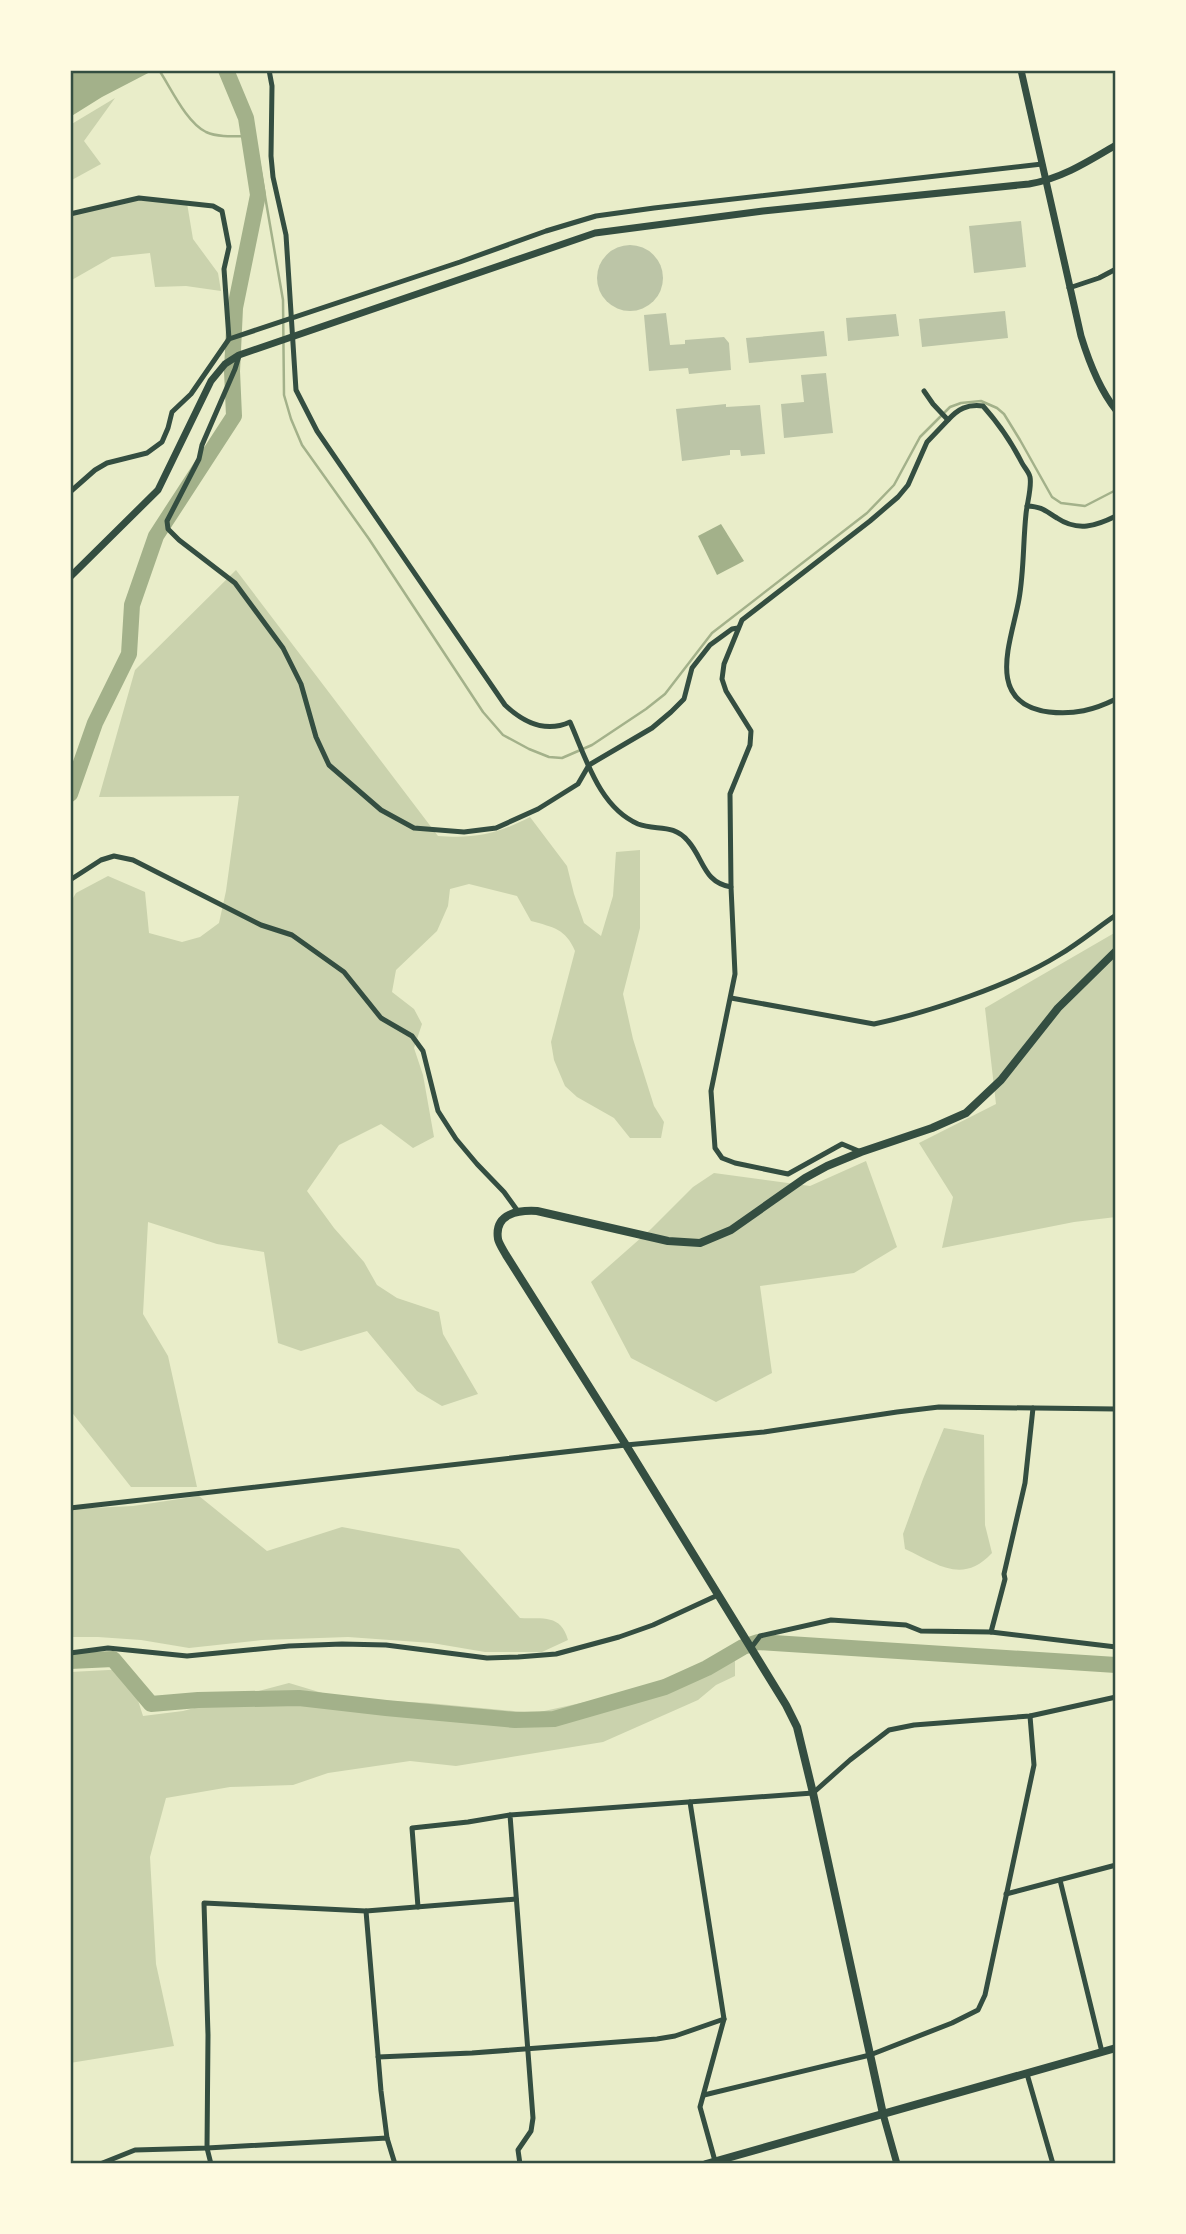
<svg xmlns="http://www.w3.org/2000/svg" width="1186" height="2234" font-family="'Alegreya Sans',sans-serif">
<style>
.green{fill:#cad2ad}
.water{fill:#a3b18a}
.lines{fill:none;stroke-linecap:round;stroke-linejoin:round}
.stream{stroke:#a3b18a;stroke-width:2.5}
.river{stroke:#a3b18a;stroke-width:16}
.building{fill:#bcc5a7}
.minor{stroke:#344e41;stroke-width:5}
.tertiary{stroke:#344e41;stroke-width:7}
.secondary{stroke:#344e41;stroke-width:8}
.neatline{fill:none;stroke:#344e41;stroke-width:2.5}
</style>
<rect width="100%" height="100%" fill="#e9edc9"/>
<!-- green -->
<g class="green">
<path d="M115,98L84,141L101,164L70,181V125Z"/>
<path d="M143,198L187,203L193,239L218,273L221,291L186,286L155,287L150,253L112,257L70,281V215Z"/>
<path d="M236,570L438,836C475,839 497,834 530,817L567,866L574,894L584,923L601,936L613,896L616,852L640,850V928L623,994L633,1039L654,1106L664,1122L661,1138H630L614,1118L577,1097L565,1086L554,1060L551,1042L575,951C566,929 553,927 531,921L517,896L469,884L450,889L448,906L437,931L396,970L392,992L414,1009L422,1024L414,1048L423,1075L434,1137L413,1148L381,1124L339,1145L307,1191L334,1228L364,1262L377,1285L397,1298L439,1312L443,1334L478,1394L442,1406L417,1391L367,1331L301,1351L278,1343L264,1252L217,1244L148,1222L143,1314L168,1356L197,1487H131L70,1410V903L76,893L108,876L145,892L149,933L182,942L200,937L219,923L226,891L239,796L99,797L135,670Z"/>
<path d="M1116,932V1117L1113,1120L1116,1124V1217L1074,1222L942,1248L953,1197L919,1143L996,1104L985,1008Z"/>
<path d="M866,1161L897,1247L854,1273L760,1286L772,1373L716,1402L631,1358L591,1282L651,1229L693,1187L714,1173L810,1186Z"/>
<path d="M944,1428L984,1435L985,1525L992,1553C962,1585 938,1564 905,1549L903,1534L923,1479Z"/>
<path d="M199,1496L267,1551L342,1527L459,1549L520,1618C543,1619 561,1614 568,1640L542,1652H485L432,1643L348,1637L262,1640L189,1648L141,1640L98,1637H70V1509L133,1506Z"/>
<path d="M735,1661V1676L716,1685L698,1700L603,1742L456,1766L410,1761L328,1773L293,1785L230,1787L166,1798L150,1857L156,1964L174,2046L70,2063V1672L128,1669L143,1716L183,1711L289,1683L339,1698L428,1703L535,1713L631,1692Z"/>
</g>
<!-- water -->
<g class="water">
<path d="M70,70H154L102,97L70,117Z"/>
<path d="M721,524L744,561L717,575L698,536Z"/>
</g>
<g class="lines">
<!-- stream -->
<path class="stream" d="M159,70C171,88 186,122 206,132C219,138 237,136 251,136L256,144L283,300L284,395L291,419L302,445L369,539L483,712L503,735L529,749L549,757L562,758L592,745L646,709L665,694L712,633L867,513L894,485L920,437L950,407L961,403L981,401L997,408L1004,414L1020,440L1052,497L1061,503L1085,506L1116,490"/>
<!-- river -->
<g class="river">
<path d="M70,794L95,723L129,654L132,605L156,536L234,416L232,371L235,308L258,195L246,118L226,70"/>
<path d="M70,1661L113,1659L151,1704L198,1700L299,1698L386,1708L515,1720L554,1719L665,1687L707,1668L743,1647L758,1642L1116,1665"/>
</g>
</g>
<!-- building -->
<g class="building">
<path d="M1021,221L1026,267L974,273L969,226Z"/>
<circle cx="630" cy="278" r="33"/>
<path d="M1005,311L1008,338L922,347L919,319Z"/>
<path d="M666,313L670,345L685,344V340L724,337L729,343L731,370L689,374L688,368L649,371L644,315Z"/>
<path d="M896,314L899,336L848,341L846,318Z"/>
<path d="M824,331L827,356L749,363L746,338Z"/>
<path d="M826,373L833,433L784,438L781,404L804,402L801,375Z"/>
<path d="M726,404V407L760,405L765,454L741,456L740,450H730V455L682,461L676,409Z"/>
</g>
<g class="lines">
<!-- minor -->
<g class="minor">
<path d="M269,70L272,86L271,156L273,177L286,235L296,390L317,431L505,705C524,723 546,733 570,722C586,758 599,807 638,824C656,831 673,823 688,841C704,859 703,882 731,887L735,974L711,1091L715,1148L722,1158L735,1163L788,1174L842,1144L861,1152"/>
<path d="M70,214L139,198L213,206L222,211L229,247L224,269L229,339"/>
<path d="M1069,288L1099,278L1116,269"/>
<path d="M239,356L235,369L202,445L199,459L167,521L168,529L179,540L235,583L283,648L301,684L316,737L329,765L381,810L414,828L464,832L496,828L538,809L578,784L589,765L652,728L671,712L684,699L692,668L710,645L732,629L738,628"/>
<path d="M924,391L933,404L948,420C958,409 967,404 983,406C999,424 1011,441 1022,463C1024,467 1029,472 1030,477C1032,487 1027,503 1026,514C1023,542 1024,571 1019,599C1012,640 983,703 1049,712C1074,715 1094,710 1116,699"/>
<path d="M70,492L95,470L107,463L147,453L162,442L168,428L172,412L191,394L229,339L460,262L546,231L596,216L654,208L1042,164"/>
<path d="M1027,506C1043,507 1044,510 1057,518C1078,532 1096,526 1116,516"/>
<path d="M70,880L101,860L114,856L133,860L261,925L292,935L344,972L381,1018L412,1036L423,1051L438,1111L456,1139L477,1164L504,1192L517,1210"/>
<path d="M731,887L730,794L750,745L751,731L726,691L722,679L724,664L742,620L870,521L898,497L908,485L927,442L948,420"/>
<path d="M731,998L874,1024C930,1012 1011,985 1059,955C1079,943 1097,928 1116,915"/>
<path d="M70,1508L626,1445L764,1432L897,1412L939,1407L1116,1409"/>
<path d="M991,1632L1005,1579L1004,1574L1025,1483L1033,1408"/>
<path d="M751,1648L760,1636L831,1620L906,1625L921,1631L991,1632L1116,1647"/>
<path d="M70,1653L108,1648L187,1656L289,1646L342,1644L386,1645L487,1658L518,1657L556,1654L619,1637L653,1625L718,1595"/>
<path d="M690,1802L724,2019L700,2107L715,2161"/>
<path d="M1060,1880L1102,2052"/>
<path d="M1006,1894L1116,1865"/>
<path d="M418,1907L412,1828L468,1822L510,1815"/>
<path d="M366,1911L381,2091L387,2138"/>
<path d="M378,2057L472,2053L657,2039L675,2036L724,2019"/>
<path d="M1027,2074L1053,2164"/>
<path d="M704,2095L870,2055L952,2023L978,2010L985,1995L1034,1765L1030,1716"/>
<path d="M100,2164L135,2150L207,2148L387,2138L395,2164"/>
<path d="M211,2164L207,2148L208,2035L204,1903L366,1911L516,1899"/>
<path d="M520,2164L518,2150L531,2131L533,2118L510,1815L813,1793L850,1760L889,1730L914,1725L1030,1716L1116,1697"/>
</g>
<!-- tertiary -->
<g class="tertiary">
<path d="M1021,70L1081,336C1089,362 1099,389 1116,410"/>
<path d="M70,577L158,490L211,381L225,364L239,355L595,233L763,211L1029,184C1061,179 1089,161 1116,145"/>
<path d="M883,2114L897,2164"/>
</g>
<!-- secondary -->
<g class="secondary">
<path d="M883,2114L813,1793L797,1727L786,1705L626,1445L506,1255C504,1251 499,1244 498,1239C494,1213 519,1210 537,1211L668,1241L700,1243L731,1230L805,1178L827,1166L861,1152L932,1128L966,1113L1001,1080L1058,1008L1116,951"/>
<path d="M706,2164L1116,2048"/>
</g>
</g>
<!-- border -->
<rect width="1186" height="2234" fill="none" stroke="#fefae0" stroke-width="144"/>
<rect x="72" y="72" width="1042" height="2090" class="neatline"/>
</svg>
